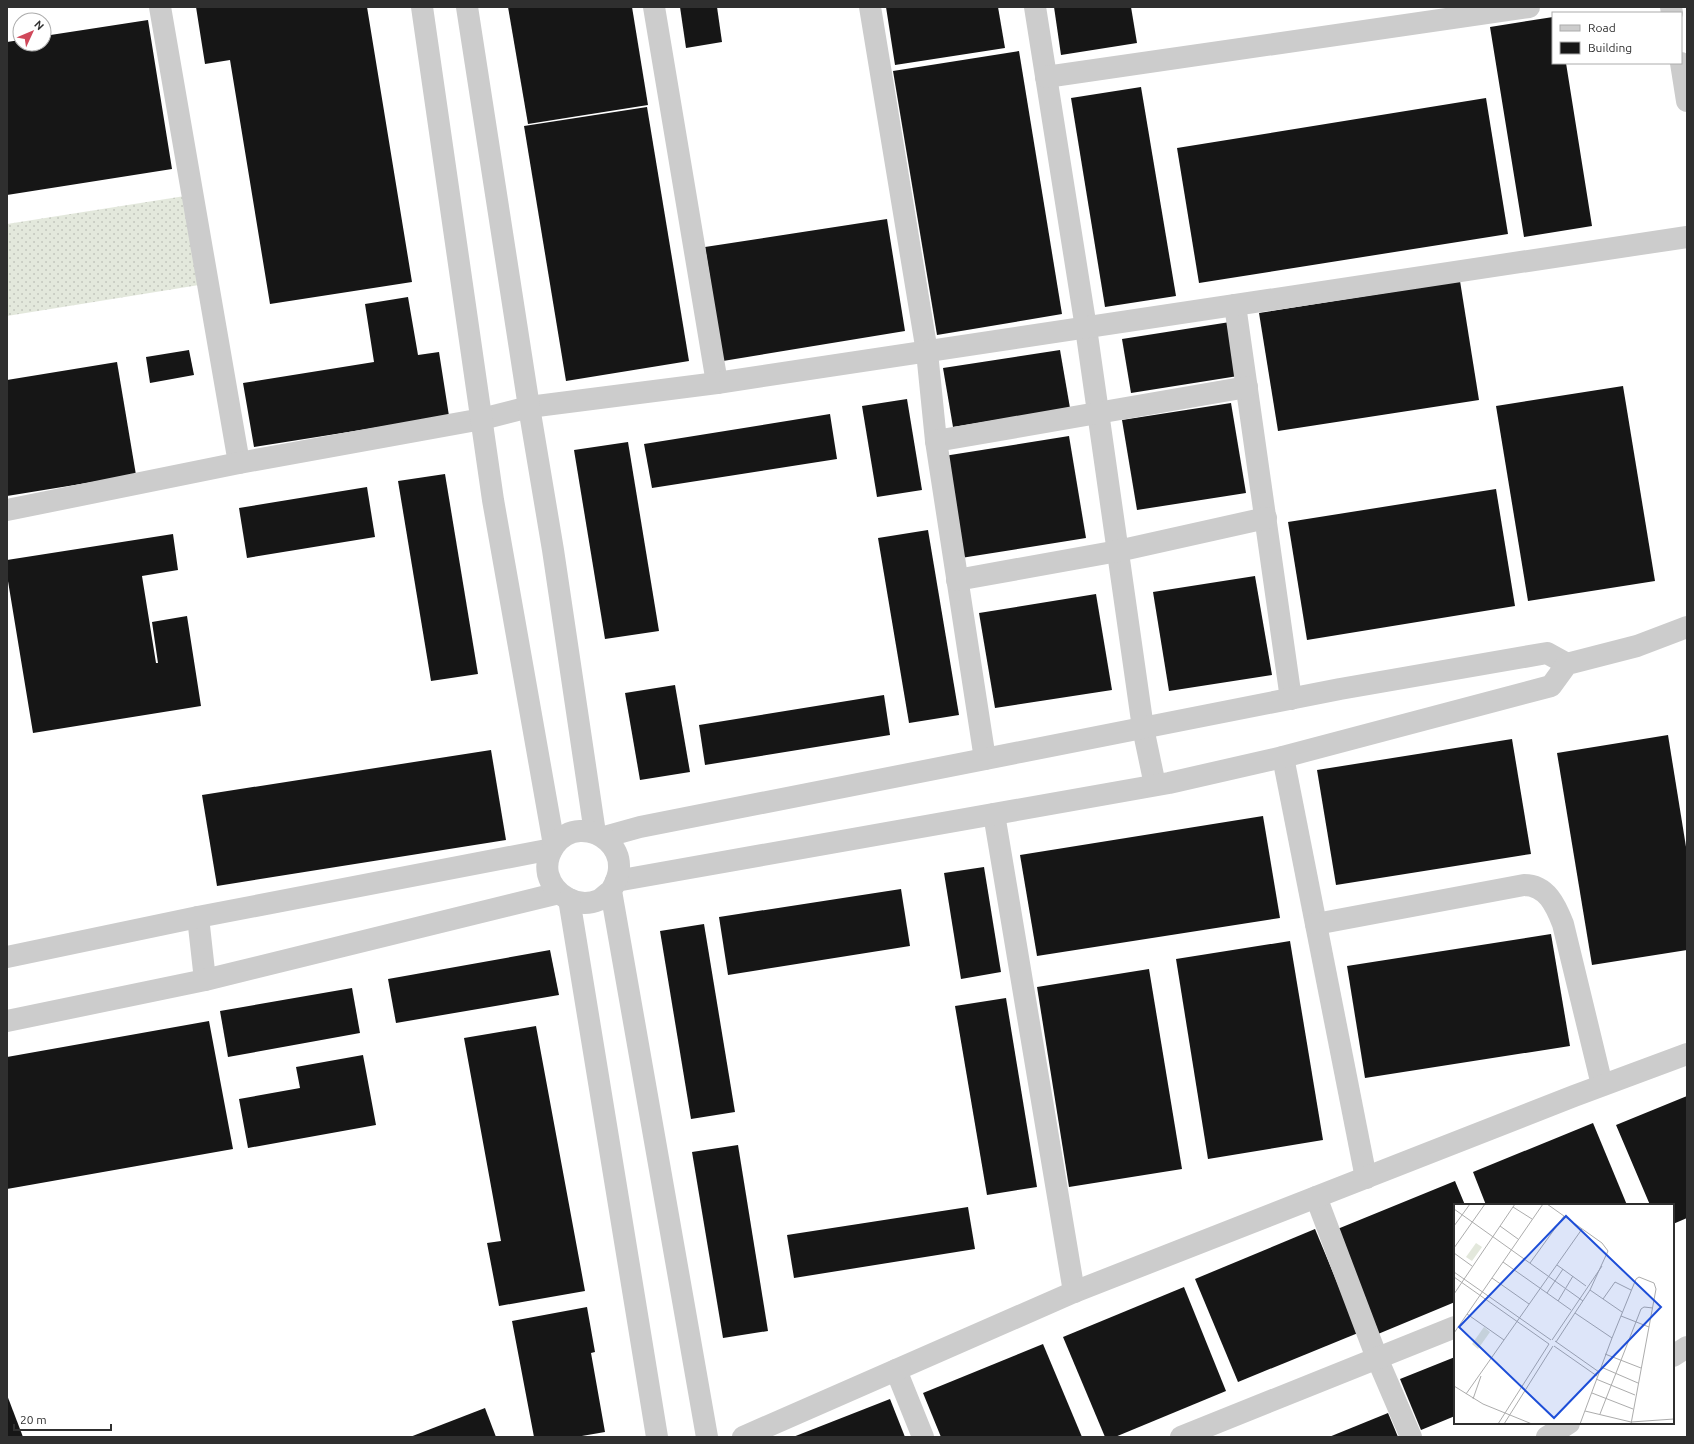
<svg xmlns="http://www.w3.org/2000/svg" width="1694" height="1444" font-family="Ubuntu,sans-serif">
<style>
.grass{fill:url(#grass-dots)}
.building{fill:#161616}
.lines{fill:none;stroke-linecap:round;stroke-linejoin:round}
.minor{stroke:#ccc;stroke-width:22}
.tertiary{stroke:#ccc;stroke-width:22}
.inset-road{fill:none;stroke:#acacac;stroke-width:1}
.view{fill:#1d4ed8;fill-opacity:0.15;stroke:#1d4ed8;stroke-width:2}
.inset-edge{fill:none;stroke:#2f2f2f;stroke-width:2}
</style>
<defs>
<pattern id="grass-dots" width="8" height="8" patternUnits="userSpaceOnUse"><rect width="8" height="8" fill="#e3e8dc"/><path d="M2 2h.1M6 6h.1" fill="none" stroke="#c3c7bd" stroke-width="1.8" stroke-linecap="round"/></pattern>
</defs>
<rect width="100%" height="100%" fill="#fff"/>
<!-- grass -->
<path class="grass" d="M185,196L199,285L7,316V224Z"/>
<!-- building -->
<g class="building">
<path d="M196,7H367L412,282L270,304L230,60L205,64Z"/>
<path d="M508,7H632L648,105L528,124Z"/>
<path d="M680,7H717L722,42L686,48Z"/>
<path d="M886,7H998L1005,48L895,65Z"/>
<path d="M1054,7H1131L1137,43L1061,55Z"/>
<path d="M1553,17V63H1566L1592,226L1524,237L1490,27Z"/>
<path d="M148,20L172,169L7,195V42L20,40V44H44V36Z"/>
<path d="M1019,51L1062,314L937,335L893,71Z"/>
<path d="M1141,87L1176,296L1105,307L1071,98Z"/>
<path d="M1486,98L1508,234L1199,283L1177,148Z"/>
<path d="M647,107L689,361L566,381L524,126Z"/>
<path d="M887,219L905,331L723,361L705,247Z"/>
<path d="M1460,281L1479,400L1278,431L1259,313Z"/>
<path d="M408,297L418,355L439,352L449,416L254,447L243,383L374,362L365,304Z"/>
<path d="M1230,322L1238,376L1131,393L1122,339Z"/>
<path d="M189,350L194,375L150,383L146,357Z"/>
<path d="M1060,350L1070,408L953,427L943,368Z"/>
<path d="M117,362L136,475L7,496V380Z"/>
<path d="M1623,386L1655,581L1528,601L1496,406Z"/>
<path d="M907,399L922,490L877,497L862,406Z"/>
<path d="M1231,403L1246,493L1137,510L1122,420Z"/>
<path d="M830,414L837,459L652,488L644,444Z"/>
<path d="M1069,436L1086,538L961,558L944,456Z"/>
<path d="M628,442L659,631L605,639L574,450Z"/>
<path d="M445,474L478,674L431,681L398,481Z"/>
<path d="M367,487L375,537L247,558L239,508Z"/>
<path d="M1496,489L1515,606L1307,640L1288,522Z"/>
<path d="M928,530L959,715L909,723L878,538Z"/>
<path d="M173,534L178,570L142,576L156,663H158L152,622L187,616L201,706L33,733L7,575V560Z"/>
<path d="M1255,576L1272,675L1169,691L1153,592Z"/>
<path d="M1096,594L1112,690L995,708L979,613Z"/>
<path d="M675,685L690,772L640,780L625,693Z"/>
<path d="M884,695L890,735L705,765L699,725Z"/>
<path d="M1668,735L1687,853V950L1592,965L1557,753Z"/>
<path d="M1512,739L1531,854L1336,885L1317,770Z"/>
<path d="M491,750L506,840L217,886L202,795Z"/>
<path d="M1263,816L1280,918L1037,956L1020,855Z"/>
<path d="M984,867L1001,972L961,979L944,873Z"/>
<path d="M901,889L910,946L728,975L719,917Z"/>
<path d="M704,924L735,1112L691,1119L660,931Z"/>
<path d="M1551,934L1570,1046L1365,1078L1347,966Z"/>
<path d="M1290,941L1323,1140L1208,1159L1176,959Z"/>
<path d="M550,950L559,995L396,1023L388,979Z"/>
<path d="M1149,969L1182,1169L1069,1187L1037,987Z"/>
<path d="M352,988L360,1033L228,1057L220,1011Z"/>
<path d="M1006,998L1037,1187L987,1195L955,1006Z"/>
<path d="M209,1021L233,1149L7,1189V1057Z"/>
<path d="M536,1026L585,1291L499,1306L487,1243L501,1241L464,1038Z"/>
<path d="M363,1055L376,1125L248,1148L239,1099L300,1088L296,1067Z"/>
<path d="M1687,1096V1218L1673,1224V1205H1650L1616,1125Z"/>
<path d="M1593,1123L1627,1205H1486L1473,1172Z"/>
<path d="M738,1145L768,1331L723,1338L692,1152Z"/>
<path d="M1455,1181L1465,1205H1455V1302L1378,1334L1335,1230Z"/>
<path d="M968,1207L975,1249L794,1278L787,1235Z"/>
<path d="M1315,1229L1358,1333L1238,1382L1195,1279Z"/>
<path d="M1184,1287L1226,1391L1115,1437H1105L1063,1337Z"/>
<path d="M587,1307L595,1352L591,1353L605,1432L576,1437H534L512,1321Z"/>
<path d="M1043,1344L1082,1437H941L923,1393Z"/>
<path d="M1455,1357V1416L1421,1430L1400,1379Z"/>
<path d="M7,1395L23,1437H7Z"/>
<path d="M890,1399L905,1437H793Z"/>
<path d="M485,1408L496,1437H410Z"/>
<path d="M1388,1413L1398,1437H1329Z"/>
</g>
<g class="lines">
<!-- minor -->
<g class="minor">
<path d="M160,7L239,463"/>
<path d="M654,7L717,383"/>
<path d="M870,7L927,352L936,441L985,759"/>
<path d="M1035,7L1086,328L1143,728L1155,785"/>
<path d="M1671,7L1672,13"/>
<path d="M1681,63L1687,101"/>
<path d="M1046,77L1529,7"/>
<path d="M1235,305L1291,699"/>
<path d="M936,441L1247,387"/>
<path d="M7,510L239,463L482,419L529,407L717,383L1687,237"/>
<path d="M957,580L1118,551L1266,518"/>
<path d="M1283,757L1366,1178"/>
<path d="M994,814L1074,1292"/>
<path d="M604,837L640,827L1340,689L1547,653L1567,664"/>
<path d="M616,881L1169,783L1283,757L1551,686L1567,664L1637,646L1687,627"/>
<path d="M198,917L205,980"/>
<path d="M1316,924L1524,885C1547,885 1556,906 1563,924L1602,1085"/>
<path d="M7,957L198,917L552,849"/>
<path d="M7,1021L205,980L559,893"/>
<path d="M1316,1197L1377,1358L1411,1437"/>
<path d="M1673,1356L1687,1347"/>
<path d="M896,1370L923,1437"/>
<path d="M743,1437L1074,1292L1574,1096L1687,1054"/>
<path d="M1181,1437L1455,1327"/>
<path d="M1547,1437L1569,1423"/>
</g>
<!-- tertiary -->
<g class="tertiary">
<path d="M422,7L493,500L554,845"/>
<path d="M467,7L529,407L553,550L595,833"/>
<path d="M611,891C607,893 603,898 599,900C578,909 554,896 548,874C544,854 559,832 580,831C601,830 620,847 619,868C619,876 615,884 611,891L707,1437"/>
<path d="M569,899L657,1437"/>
</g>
</g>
<!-- overview -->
<g transform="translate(1454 1204)">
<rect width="220" height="220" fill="#fff"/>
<path d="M30,123L36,128L24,145L18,140Z" fill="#e3e8dc"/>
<path d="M22,39L28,43L18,57L12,53Z" fill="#e3e8dc"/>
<path class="inset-road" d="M93,0L148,39L154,47L136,86L102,138M59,3L78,15M0,5L129,97M0,22L16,0M46,22L64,35M0,44L31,0M0,49L18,62M49,58L117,106M76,59L110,12M103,61L132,82M0,68L97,136M0,73L95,140M38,74L75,100M136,86L168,108M93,89L109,65M0,90L61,0M149,95L161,78L177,86M104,97L119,72M121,109L158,134M13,110L50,136M167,112L195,123M0,129L89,0M98,136L148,62M101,137L145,168M100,142L143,172M151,150L187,164M147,163L184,179M142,175L181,191M0,182L29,200L78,220M138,189L179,205M12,190L128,25M19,195L27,172M131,207L177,218L220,215M146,210L187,105L190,103L199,104M44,220L95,140M50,220L99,142M126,220L158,134L182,75L185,73L200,79L202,85L177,220"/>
<path class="view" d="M112,12L207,103L100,214L5,123Z"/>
<rect width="220" height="220" class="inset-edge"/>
</g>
<!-- border -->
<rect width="1694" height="1444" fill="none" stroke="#2f2f2f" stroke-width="16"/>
<!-- legend -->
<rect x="1552" y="12" width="130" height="52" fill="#ffffff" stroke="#acacac"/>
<rect x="1560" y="25" width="20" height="6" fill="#cccccc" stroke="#acacac"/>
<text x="1588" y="32" font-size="12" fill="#2f2f2f">Road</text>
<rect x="1560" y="42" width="20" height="12" fill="#161616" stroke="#acacac"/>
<text x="1588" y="52" font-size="12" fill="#2f2f2f">Building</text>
<!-- north arrow -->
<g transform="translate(32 32) rotate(46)"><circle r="19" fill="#ffffff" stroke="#acacac"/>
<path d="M0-3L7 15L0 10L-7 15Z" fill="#d0485a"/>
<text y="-6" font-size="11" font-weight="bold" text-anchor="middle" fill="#2f2f2f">N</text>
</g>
<!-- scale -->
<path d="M14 1424v6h97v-6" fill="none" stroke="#2f2f2f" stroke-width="2"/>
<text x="20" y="1424" font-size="12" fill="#2f2f2f" stroke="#ffffff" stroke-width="3" paint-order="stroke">20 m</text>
</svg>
